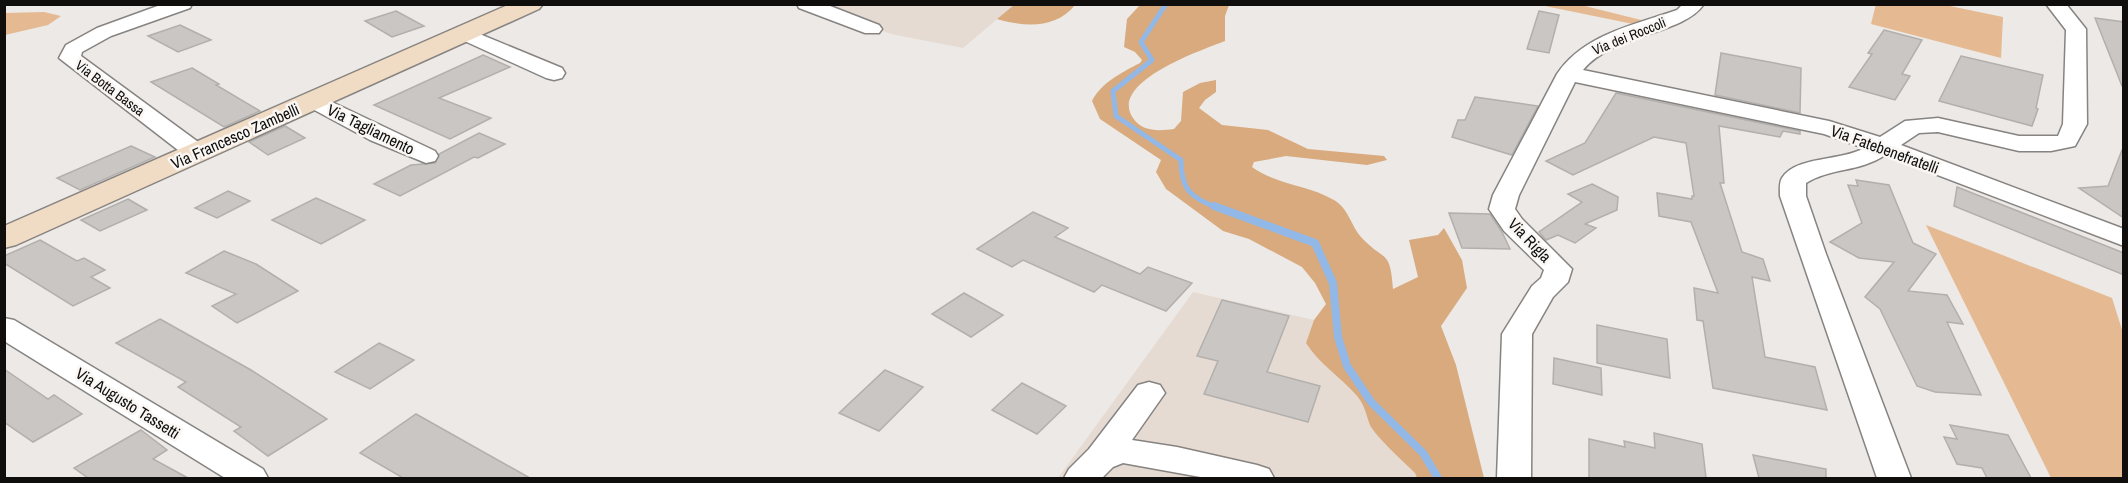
<svg xmlns="http://www.w3.org/2000/svg" width="2128" height="483" font-family="'Archivo Narrow',sans-serif">
<style>
.built{fill:#e5dbd3}
.green{fill:#e5b991}
.forest{fill:#d8aa7e}
.lines{fill:none;stroke-linecap:round;stroke-linejoin:round}
.stream-far1{stroke:#92b8e7;stroke-width:5}
.stream{stroke:#92b8e7;stroke-width:8}
.building{fill:#c9c6c3;stroke:#b2afad;stroke-width:1.5}
.minor-casing{stroke:#868381;stroke-width:3}
.secondary-casing{stroke:#868381;stroke-width:3}
.minor{fill:#fff;fill-rule:evenodd}
.secondary{fill:#f0dbc4;fill-rule:evenodd}
.labels{text-anchor:middle;dominant-baseline:central;stroke-width:5;stroke-linejoin:round;paint-order:stroke}
.far-street-label{font-size:14px;fill:#0f0e0d;stroke:#f9f6f3}
.street-label{font-size:16px;fill:#0f0e0d;stroke:#f9f6f3}
</style>
<rect width="100%" height="100%" fill="#ece9e6"/>
<!-- built -->
<g class="built">
<path d="M831,4L1014,5L963,48L891,34L825,9Z"/>
<path d="M1193,292L1314,320L1306,343L1359,398L1368,413L1371,426L1415,473L1417,478H1058Z"/>
</g>
<!-- green -->
<g class="green">
<path d="M1876,4L1945,5L2003,17L2001,58L1871,24Z"/>
<path d="M1540,5H1581L1649,22L1638,25Z"/>
<path d="M44,12L61,16L48,25L5,35V13Z"/>
<path d="M1926,225L2112,298L2123,333V478H2051Z"/>
</g>
<!-- forest -->
<g class="forest">
<path d="M1014,5V4L1075,5C1056,29 1025,27 997,19Z"/>
<path d="M1140,5H1229L1225,16V41C1202,50 1108,82 1133,118C1142,132 1159,131 1174,129L1181,121L1183,92L1200,83L1216,80V92L1205,100L1199,108L1222,125L1268,130L1308,149L1384,156L1387,160L1367,165L1286,156L1254,162L1252,167C1277,185 1309,185 1334,200C1349,209 1351,226 1361,237C1385,263 1390,248 1393,289L1418,277L1409,240L1438,235L1444,228L1462,260L1467,288L1441,326L1456,365L1484,478H1417L1415,473C1404,462 1376,437 1370,425C1366,415 1365,405 1357,396C1341,377 1319,364 1306,343L1314,320L1326,304L1315,283L1302,267L1249,239L1223,231L1166,189L1156,172L1161,160L1100,119L1092,101C1102,82 1121,73 1140,63L1142,60L1135,52L1124,47L1127,19Z"/>
</g>
<g class="lines">
<!-- stream-far1 -->
<path class="stream-far1" d="M1166,4L1141,42L1152,60L1113,91L1116,116L1181,160C1181,190 1191,198 1218,208"/>
<!-- stream -->
<path class="stream" d="M1214,206L1315,243L1333,283L1338,337L1347,366L1371,402L1423,453L1438,478"/>
</g>
<!-- building -->
<g class="building">
<path d="M396,11L424,26L392,37L365,21Z"/>
<path d="M1539,11L1559,15L1549,53L1527,49Z"/>
<path d="M2095,18L2124,22V85L2122,86Z"/>
<path d="M180,25L211,40L178,52L148,36Z"/>
<path d="M1884,30L1922,40L1902,74L1910,76L1895,100L1849,87L1872,54L1868,53Z"/>
<path d="M1721,53L1801,68L1800,113L1715,95Z"/>
<path d="M483,55L510,67L439,98L491,118L450,139L374,105Z"/>
<path d="M1961,56L2043,75L2036,108L2038,109L2032,126L1939,101Z"/>
<path d="M192,68L219,84L216,85L260,111L224,127L151,82Z"/>
<path d="M1616,93L1800,131V134L1783,131L1780,137L1719,126L1724,183H1720L1742,252L1763,259L1770,281L1752,277L1765,357L1815,367L1827,410L1713,388L1703,321L1697,320L1694,288L1718,293L1691,222L1659,216L1657,193L1692,199V196H1694L1686,143L1654,137L1573,175L1546,161L1585,143Z"/>
<path d="M1475,97L1538,106L1512,155L1452,137L1458,120H1465Z"/>
<path d="M285,126L305,138L268,155L249,142Z"/>
<path d="M479,133L505,144L478,158L474,157L400,196L374,184L411,165L435,163L439,154Z"/>
<path d="M131,146L155,157L80,190L57,178Z"/>
<path d="M2122,150H2124V218L2079,188L2108,186Z"/>
<path d="M1856,180L1889,185L1913,243L1936,254L1908,291L1947,295L1963,324L1947,322L1981,395L1935,392L1917,386L1880,309L1865,297L1894,262L1859,258L1830,242L1862,223L1848,185L1858,186Z"/>
<path d="M1592,184L1618,197L1617,210L1585,224L1596,228L1575,243L1558,235L1546,240L1539,232L1582,202L1568,194Z"/>
<path d="M1957,187L2124,253V275L1954,206Z"/>
<path d="M228,191L250,201L217,218L195,208Z"/>
<path d="M316,198L365,220L321,244L272,220Z"/>
<path d="M128,199L147,210L100,231L81,220Z"/>
<path d="M1033,212L1068,228L1055,237L1140,274L1148,267L1192,283L1166,311L1102,285L1094,292L1023,260L1012,267L977,249Z"/>
<path d="M1449,213L1490,214L1502,232L1510,249L1462,248Z"/>
<path d="M40,240L77,261L84,258L105,270L91,277L110,288L73,306L4,263V256Z"/>
<path d="M224,251L256,264L298,291L237,323L212,306L236,294L186,273Z"/>
<path d="M964,293L1003,315L971,337L932,314Z"/>
<path d="M1222,300L1289,316L1267,372L1320,386L1308,422L1204,394L1218,361L1197,356Z"/>
<path d="M160,319L251,370L327,419L268,456L234,431L241,427L178,387L186,382L116,343Z"/>
<path d="M1597,325L1667,339L1670,378L1597,363Z"/>
<path d="M379,343L414,360L370,389L335,372Z"/>
<path d="M1554,358L1601,368L1602,395L1553,384Z"/>
<path d="M4,369L48,399L54,395L82,414L33,442L4,422Z"/>
<path d="M885,370L923,387L879,431L839,413Z"/>
<path d="M1022,383L1066,406L1037,434L992,410Z"/>
<path d="M416,414L530,478H403L360,453Z"/>
<path d="M1950,425L2008,435L2031,478H1987L1982,468L1957,464L1944,437L1957,439Z"/>
<path d="M141,430L167,450L153,459L188,478H88L74,468Z"/>
<path d="M1654,433L1702,444L1706,478H1589V439L1625,447L1624,441L1655,448Z"/>
<path d="M1753,455L1826,469V478H1759Z"/>
</g>
<g class="lines">
<defs>
<g id="minor">
<path d="M163,4H192L190,8L111,36L82,52L81,56L205,147L208,152L205,157L196,159L187,157L59,58L66,45L97,28Z"/>
<path d="M797,4H825L879,25L882,29L879,33H865L799,8Z"/>
<path d="M1683,4H1704C1683,35 1614,33 1583,70L1829,121L1880,137L1905,121L1938,118L2019,136H2058L2063,124L2066,30L2046,4H2066L2086,29L2087,124L2075,146L2051,151H2019L1938,132L1919,133L1901,145L2124,229V246L1885,155C1860,172 1830,168 1806,183V196L1826,254L1911,478H1877L1780,196C1780,190 1779,183 1782,178C1795,156 1843,161 1864,148L1824,134L1575,82L1519,195L1515,209L1522,219L1572,269L1568,282L1553,297L1532,334L1531,478H1497L1502,334L1532,286L1541,278L1544,270L1504,231L1489,209L1493,195L1557,74C1584,34 1634,25 1677,10Z"/>
<path d="M465,28L562,68L565,73L562,78L554,80L546,78L458,38L455,34L458,30Z"/>
<path d="M315,94L435,151L438,156L435,161L426,163L370,140L307,106L304,101L307,96Z"/>
<path d="M4,318L14,320L263,469L268,478H225L4,341Z"/>
<path d="M1149,382L1160,385L1165,393L1132,440L1177,447L1257,465L1269,469L1274,478H1206L1123,463L1113,467L1102,478H1064L1069,469L1089,449L1138,385Z"/>
</g>
<path id="secondary" d="M510,4H543L539,9L16,245L4,248V226Z"/>
</defs>
<!-- minor casing -->
<use href="#minor" class="minor-casing"/>
<!-- secondary casing -->
<use href="#secondary" class="secondary-casing"/>
<!-- minor -->
<use href="#minor" class="minor"/>
<!-- secondary -->
<use href="#secondary" class="secondary"/>
</g>
<g class="labels">
<!-- far-street labels -->
<g class="far-street-label">
<text transform="translate(1629 36) rotate(-22)">Via dei Roccoli</text>
<text transform="translate(110 88) rotate(37)">Via Botta Bassa</text>
</g>
<!-- street labels -->
<g class="street-label">
<text transform="translate(371 129) rotate(26)">Via Tagliamento</text>
<text transform="translate(235 136) rotate(-24)">Via Francesco Zambelli</text>
<text transform="translate(1885 149) rotate(20)">Via Fatebenefratelli</text>
<text transform="translate(1530 240) rotate(46)">Via Rigla</text>
<text transform="translate(128 403) rotate(32)">Via Augusto Tassetti</text>
</g>
</g>
<!-- border -->
<rect width="2128" height="483" fill="none" stroke="#0f0e0d" stroke-width="12"/>
</svg>
